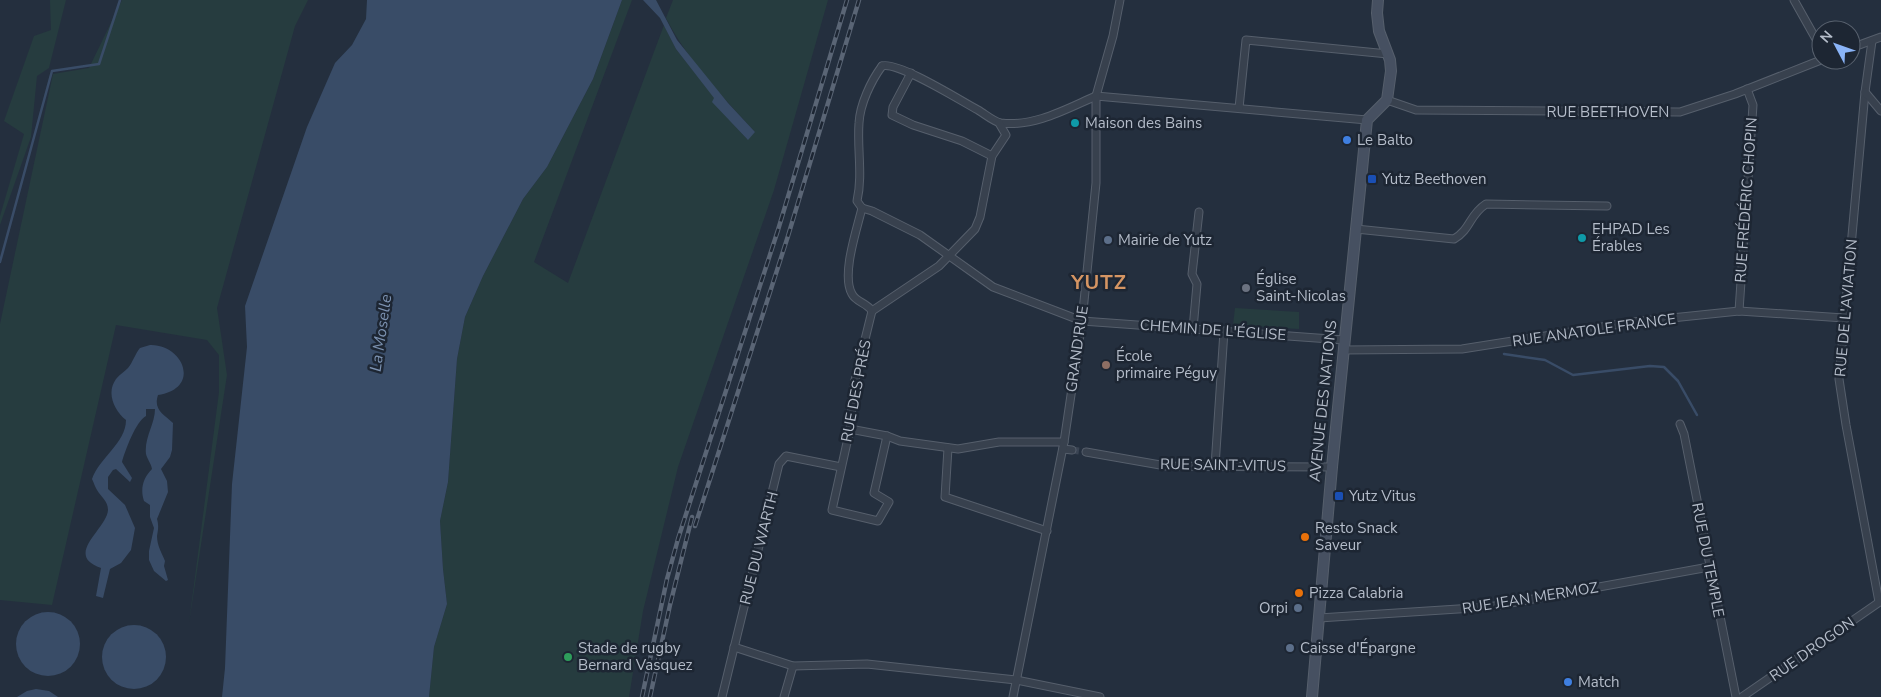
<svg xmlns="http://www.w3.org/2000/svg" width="1881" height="697" font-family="'Nunito Sans',sans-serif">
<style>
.green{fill:#263c3f}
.water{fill:#394c67}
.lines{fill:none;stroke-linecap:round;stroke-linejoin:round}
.stream{stroke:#394c67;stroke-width:2.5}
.minor-tunnel{stroke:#3a4453;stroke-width:7;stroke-dasharray:7 3.5;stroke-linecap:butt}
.minor-casing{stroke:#565f6c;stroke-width:9}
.secondary-casing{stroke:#565f6c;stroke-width:12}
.minor{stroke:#38414e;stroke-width:7}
.secondary{stroke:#465061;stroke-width:10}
.rail-casing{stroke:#5a6575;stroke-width:4.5}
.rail{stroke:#1d2633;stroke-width:2.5;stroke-dasharray:8;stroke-linecap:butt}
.culture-dot{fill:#0f9aa8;stroke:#1d2633;stroke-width:2}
.shop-dot{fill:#3f7fe0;stroke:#1d2633;stroke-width:2}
.transit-dot{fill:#1a4fb4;stroke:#1d2633;stroke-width:2}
.service-dot{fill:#5c6f8a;stroke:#1d2633;stroke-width:2}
.worship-dot{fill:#6b7280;stroke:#1d2633;stroke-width:2}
.education-dot{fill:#8d6e63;stroke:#1d2633;stroke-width:2}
.food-dot{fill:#e8710a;stroke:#1d2633;stroke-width:2}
.leisure-dot{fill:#2e9e5b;stroke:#1d2633;stroke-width:2}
.labels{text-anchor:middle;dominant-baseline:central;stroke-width:5;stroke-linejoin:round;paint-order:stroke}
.street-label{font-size:15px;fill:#b4bcc9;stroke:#1d2633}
.poi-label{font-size:15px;fill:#b4bcc9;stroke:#1d2633;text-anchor:start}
.water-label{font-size:16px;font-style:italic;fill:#7c92b1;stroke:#1d2633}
.district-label{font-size:20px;font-weight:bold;letter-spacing:1px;fill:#d59563;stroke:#1d2633}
</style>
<rect width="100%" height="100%" fill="#242f3e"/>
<!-- green -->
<g class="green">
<path d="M50,0H66L49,68L37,76L31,137L0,225V216L24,134L4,121L34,36L51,30Z"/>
<path d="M122,0H308L295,26L217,308L227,375L189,623L219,392V355L207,340L116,325L52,605L0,600V324L53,74L89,68Z"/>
<path d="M622,0H632L534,262L568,283L664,25L676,49L715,98L713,102L747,139L755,132C723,97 688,61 666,18L673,0H828L774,190L678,467L643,611L629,697H429L434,647L447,604L443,569L440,521L448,482L457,359L465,317L483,276L523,199L547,167L593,79Z"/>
<path d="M1235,308L1299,312V329L1233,325Z"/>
</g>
<!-- water -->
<g class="water">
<path d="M367,0H622L593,79L547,167L523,199L483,276L465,317L457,359L448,482L440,521L443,569L447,604L434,647L429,697H222L225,668L232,484L247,347L245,306L307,127L335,63L352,45L366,19Z"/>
<path d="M643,0H656L677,40L728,103L755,132L748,140L712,102L714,98L676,49L660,18Z"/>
<path d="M150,345C183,344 202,388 158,395C153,410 164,414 173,423L172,450L170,457L161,469L167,481L168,492L157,519C159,526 158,530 157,536C157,546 162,553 165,561L164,566L168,580L166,581L154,571L149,560V551L154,528L150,517V505L144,501C140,489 143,478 152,469C151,463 147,459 146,454C144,438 155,424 155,409H146V416C136,421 125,451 122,462L132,478L130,482L116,469L113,470L108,477V489L125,505L135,528L131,550L121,563L110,569L103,598L96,596L101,568C63,555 107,529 108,510C108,501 101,497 97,490C95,487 94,483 92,479C99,458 126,443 126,420C114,410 106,393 116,379C120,374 124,372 128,368C133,362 135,354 140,348Z"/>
<circle cx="48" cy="644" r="32"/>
<circle cx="134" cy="657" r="32"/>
<path d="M36,689L49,691L58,697H17L27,691Z"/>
</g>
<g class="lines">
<!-- stream -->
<g class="stream">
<path d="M0,262L52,71L99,64L120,0"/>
<path d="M1504,354L1545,360L1573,375L1650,366L1664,367L1678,381L1697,415"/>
</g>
<!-- minor-tunnel -->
<path class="minor-tunnel" d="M1072,450L1086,452"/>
<defs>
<g id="minor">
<path d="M1794,0L1821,48"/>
<path d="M1872,41L1865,92L1839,379L1846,425L1879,602"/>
<path d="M1851,48L1881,37"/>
<path d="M882,66C898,61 961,101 978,110C985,114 994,122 1001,123C1035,127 1066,109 1096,96L1367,120"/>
<path d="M911,73L893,107L892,115L913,125L962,141L992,156"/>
<path d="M1865,92L1881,111"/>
<path d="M1387,100L1416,110L1680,112L1735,94L1821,60"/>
<path d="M1239,108L1246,40L1388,54"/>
<path d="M862,208L872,211L920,235L993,287L1082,321L1344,340"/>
<path d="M862,208L857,201C863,175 857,149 859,123C860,104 871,81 882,66"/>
<path d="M862,208C857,229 841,275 852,294C856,302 867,303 872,311"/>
<path d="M1356,229L1454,239C1471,229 1469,215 1486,204L1607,206"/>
<path d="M872,311L854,384L850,429L832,510L878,521L889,502L874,493L887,436"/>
<path d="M872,311L939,266L975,229L980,217L992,156L1006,135L999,123"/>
<path d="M1739,311L1753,105L1747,89"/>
<path d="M1193,329L1197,284L1192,274L1199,212"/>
<path d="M1343,350L1462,349L1633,322L1739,311L1844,318"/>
<path d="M1680,424L1684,434L1736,697"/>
<path d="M850,429L887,436L900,441L958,449L999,442H1064"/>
<path d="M948,448L945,497L1047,531"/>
<path d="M1063,449L1072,450"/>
<path d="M1086,452L1166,466L1332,467"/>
<path d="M1215,466L1224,331"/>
<path d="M1319,618L1489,607L1709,567"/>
<path d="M734,647L793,666L867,664L1016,680L1100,697"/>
<path d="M722,697L779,464L786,456L841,467"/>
<path d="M784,697L793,666"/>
<path d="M1013,697L1064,442L1082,321L1096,183V96L1113,36L1120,0"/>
<path d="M1742,697L1881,601"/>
</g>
<path id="secondary" d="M1312,697L1332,467L1367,120L1387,100L1391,71L1390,60L1379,31L1377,13L1378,0"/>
</defs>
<!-- minor casing -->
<use href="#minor" class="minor-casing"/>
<!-- secondary casing -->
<use href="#secondary" class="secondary-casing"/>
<!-- minor -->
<use href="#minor" class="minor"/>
<!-- secondary -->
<use href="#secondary" class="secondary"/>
<defs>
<g id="rail">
<path d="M695,526L788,236L859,0"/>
<path d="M642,697L667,579L678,539L778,230L847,0"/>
<path d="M650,697L670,605L692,517"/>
</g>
</defs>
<!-- rail casing -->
<use href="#rail" class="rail-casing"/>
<!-- rail -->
<use href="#rail" class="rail"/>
</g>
<!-- markers -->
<g class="culture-dot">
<circle cx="1075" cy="123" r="5"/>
<circle cx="1582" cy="238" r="5"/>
</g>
<g class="shop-dot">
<circle cx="1347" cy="140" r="5"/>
<circle cx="1568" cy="682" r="5"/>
</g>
<g class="transit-dot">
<rect x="1367" y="174" width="10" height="10" rx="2.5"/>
<rect x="1334" y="491" width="10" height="10" rx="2.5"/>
</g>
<g class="service-dot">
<circle cx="1108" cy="240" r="5"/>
<circle cx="1298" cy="608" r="5"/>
<circle cx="1290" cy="648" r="5"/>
</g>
<circle class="worship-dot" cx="1246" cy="288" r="5"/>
<circle class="education-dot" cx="1106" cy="365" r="5"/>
<g class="food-dot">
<circle cx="1305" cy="537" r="5"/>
<circle cx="1299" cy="593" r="5"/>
</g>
<circle class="leisure-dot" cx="568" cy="657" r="5"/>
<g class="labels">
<!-- street labels -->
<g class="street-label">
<text x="1608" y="112">RUE BEETHOVEN</text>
<text transform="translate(1746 200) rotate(-86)">RUE FRÉDÉRIC CHOPIN</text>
<text transform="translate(1846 308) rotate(-85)">RUE DE L'AVIATION</text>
<text transform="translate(1213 330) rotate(4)">CHEMIN DE L'ÉGLISE</text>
<text transform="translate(1594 330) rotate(-8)">RUE ANATOLE FRANCE</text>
<text transform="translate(1077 349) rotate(-82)">GRAND'RUE</text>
<text transform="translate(856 391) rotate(-79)">RUE DES PRÉS</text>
<text transform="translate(1323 401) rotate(-84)">AVENUE DES NATIONS</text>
<text transform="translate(1223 465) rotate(1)">RUE SAINT-VITUS</text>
<text transform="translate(759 548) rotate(-76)">RUE DU WARTH</text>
<text transform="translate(1708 560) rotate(79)">RUE DU TEMPLE</text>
<text transform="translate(1530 598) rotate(-9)">RUE JEAN MERMOZ</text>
<text transform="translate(1812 649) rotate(-35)">RUE DROGON</text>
</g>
<!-- poi labels -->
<g class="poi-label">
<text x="1085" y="123">Maison des Bains</text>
<text x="1357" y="140">Le Balto</text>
<text x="1382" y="179">Yutz Beethoven</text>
<text x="1592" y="229">EHPAD Les<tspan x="1592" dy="17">Érables</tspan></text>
<text x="1118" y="240">Mairie de Yutz</text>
<text x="1256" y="279">Église<tspan x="1256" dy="17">Saint-Nicolas</tspan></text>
<text x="1116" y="356">École<tspan x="1116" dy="17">primaire Péguy</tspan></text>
<text x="1349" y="496">Yutz Vitus</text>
<text x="1315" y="528">Resto Snack<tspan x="1315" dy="17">Saveur</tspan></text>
<text x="1309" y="593">Pizza Calabria</text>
<text x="1288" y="608" text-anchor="end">Orpi</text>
<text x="578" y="648">Stade de rugby<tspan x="578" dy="17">Bernard Vasquez</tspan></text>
<text x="1300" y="648">Caisse d'Épargne</text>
<text x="1578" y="682">Match</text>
</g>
<!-- water labels -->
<g class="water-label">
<text transform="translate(381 333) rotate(-82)">La Moselle</text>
</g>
<!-- district labels -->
<g class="district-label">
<text x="1099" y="282">YUTZ</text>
</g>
</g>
<!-- north arrow -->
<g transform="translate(1836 45) rotate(311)"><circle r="24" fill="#1d2633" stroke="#59626f"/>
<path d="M0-4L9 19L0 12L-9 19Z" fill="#8ab4f8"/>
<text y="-8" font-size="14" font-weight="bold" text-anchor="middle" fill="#b4bcc9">N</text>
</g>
</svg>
